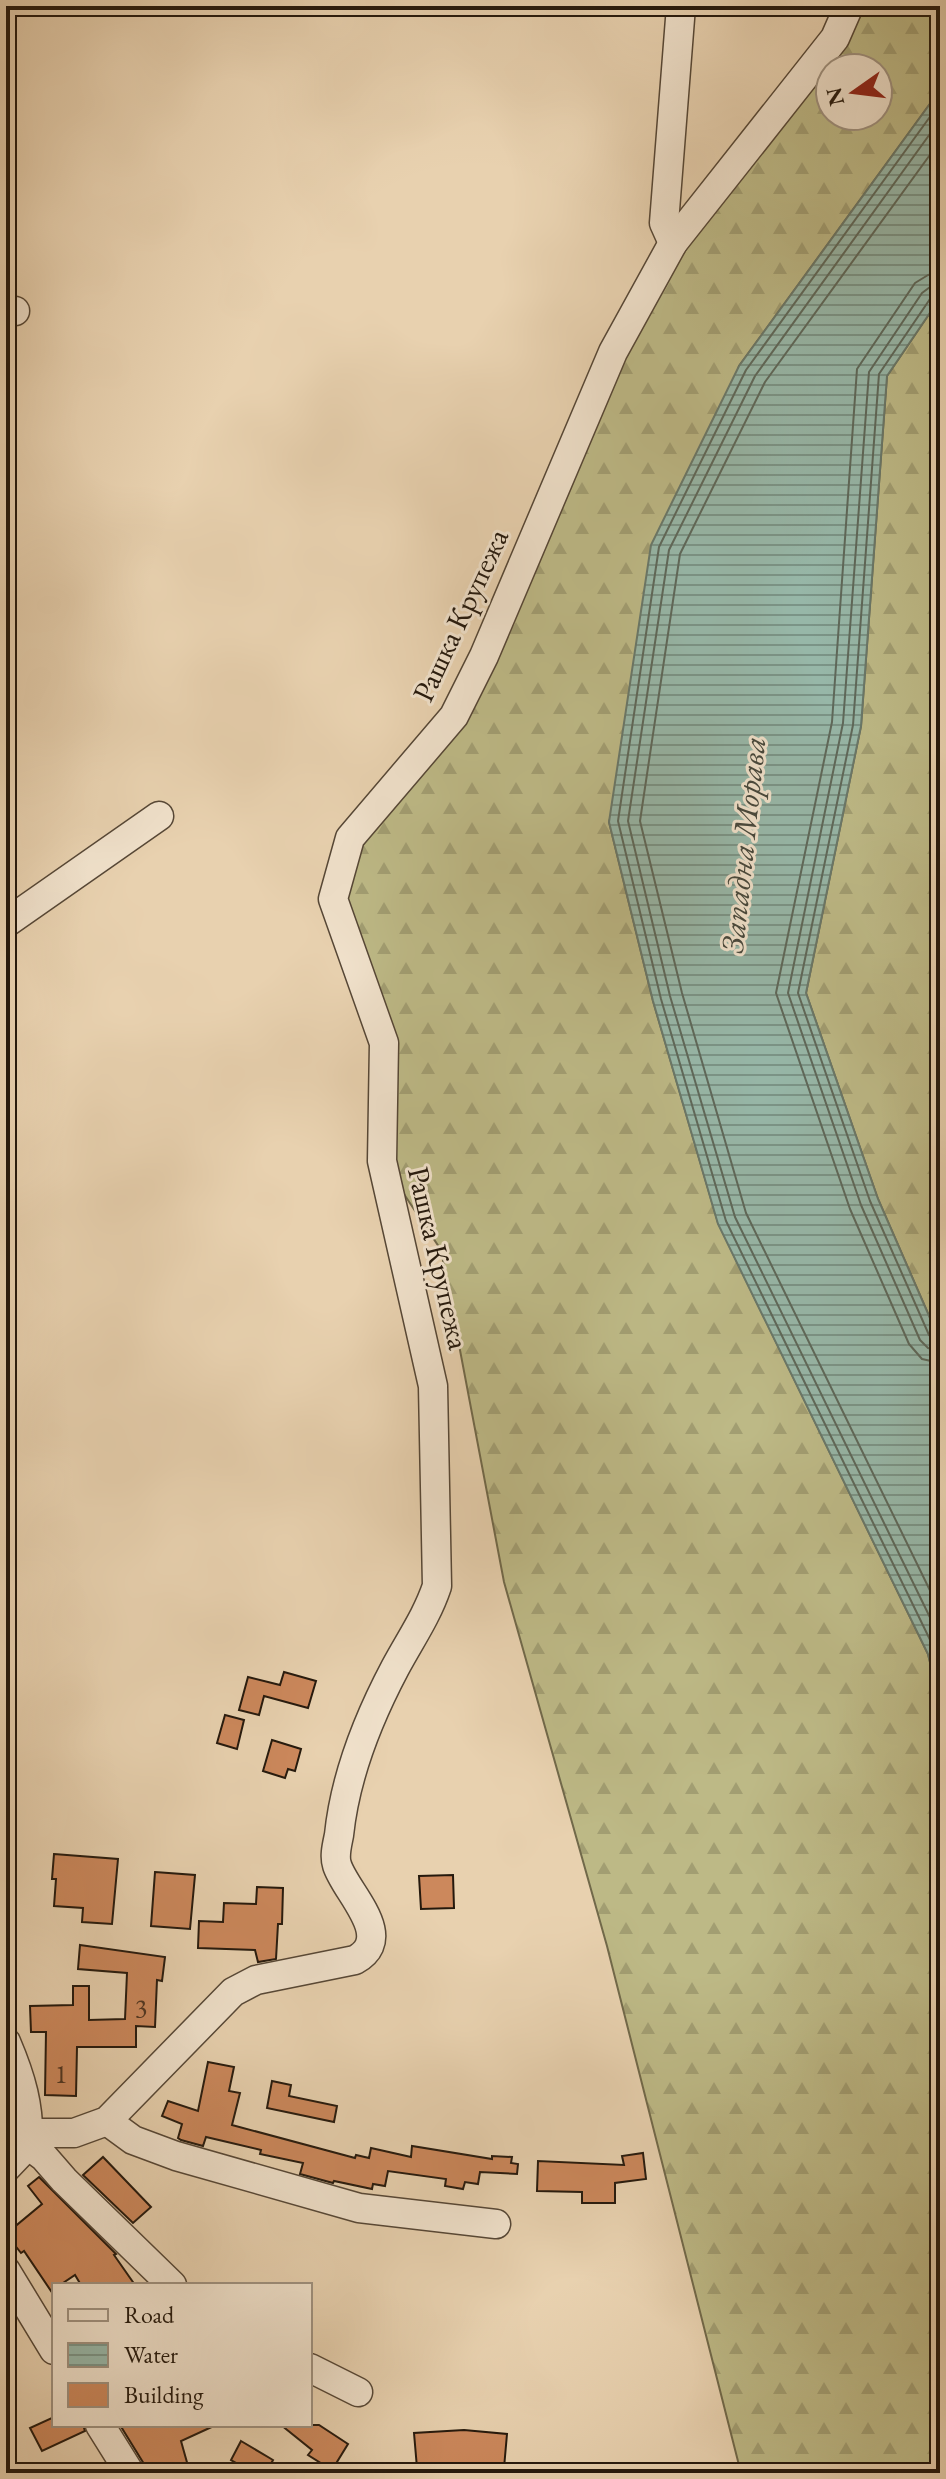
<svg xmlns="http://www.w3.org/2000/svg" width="946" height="2479" font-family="'EB Garamond',serif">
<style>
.forest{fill:url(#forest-firs);stroke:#71694a;stroke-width:2;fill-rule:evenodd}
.water{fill:url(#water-rules);stroke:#69786a;stroke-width:2}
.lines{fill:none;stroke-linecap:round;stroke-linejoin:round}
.shore{stroke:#5e685a;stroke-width:2}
.building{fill:#cc885c;stroke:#25190d;stroke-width:2}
.minor-casing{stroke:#564736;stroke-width:31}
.minor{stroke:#f0e1cb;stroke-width:28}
.labels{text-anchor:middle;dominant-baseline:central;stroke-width:6;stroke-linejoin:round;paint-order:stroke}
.number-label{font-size:26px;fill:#4f3521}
.street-label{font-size:30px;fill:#25190d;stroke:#f0e1cb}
.water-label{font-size:32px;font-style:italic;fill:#47483c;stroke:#f0e1cb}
</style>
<defs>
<pattern id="forest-firs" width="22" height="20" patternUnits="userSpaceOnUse" patternTransform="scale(2)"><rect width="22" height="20" fill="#bdb986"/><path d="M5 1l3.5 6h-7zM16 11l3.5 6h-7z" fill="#a29e72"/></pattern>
<pattern id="water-rules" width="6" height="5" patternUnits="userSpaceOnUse" patternTransform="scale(2)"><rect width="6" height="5" fill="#97b7a8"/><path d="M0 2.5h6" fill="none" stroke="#7b9487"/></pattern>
</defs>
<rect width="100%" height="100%" fill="#e8d1af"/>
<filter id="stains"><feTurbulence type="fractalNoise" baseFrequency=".0025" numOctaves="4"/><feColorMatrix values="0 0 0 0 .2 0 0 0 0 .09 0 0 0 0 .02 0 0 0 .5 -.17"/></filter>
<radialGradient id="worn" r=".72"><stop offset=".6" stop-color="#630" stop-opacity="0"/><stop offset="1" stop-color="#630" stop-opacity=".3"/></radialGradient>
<!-- forest -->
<g class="forest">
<path d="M849,6H940V90L739,366L609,822L653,1001L718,1223L928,1654L940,1703V2473H741L607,1946L504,1582L441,1250L382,1161L384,1043L333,899L350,838L454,716L613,352ZM830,68H878V116H830Z"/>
<path d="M940,298V1341L878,1199L806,993L861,726L887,376Z"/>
</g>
<!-- water -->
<path class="water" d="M940,90V298L887,376L861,726L806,993L878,1199L940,1341V1703L928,1654L718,1224L653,1001L609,822L651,545L739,366Z"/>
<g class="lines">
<!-- shore -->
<g class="shore">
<path d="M940,103L746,370L659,547L618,821L661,999L726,1221L935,1650L940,1670"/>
<path d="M940,120L755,376L669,550L628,821L670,996L735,1217L940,1638"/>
<path d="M940,141L765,382L680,554L640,821L682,993L746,1213L940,1611"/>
<path d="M940,273L928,275L915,283L857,369L832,722L776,993L850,1209L909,1344L922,1359L940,1363"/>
<path d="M940,285L930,287L922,293L869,372L843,723L788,993L861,1205L920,1340L928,1348L940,1351"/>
<path d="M940,295L930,299L879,374L853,725L798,993L870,1201L929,1335L934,1340L940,1341"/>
</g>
</g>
<!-- building -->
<g class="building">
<path d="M284,1672L316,1681L308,1708L264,1696L259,1715L239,1710L248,1677L280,1685Z"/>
<path d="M225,1715L244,1720L237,1749L217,1743Z"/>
<path d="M272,1740L301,1749L295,1771L288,1769L285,1778L263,1771Z"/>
<path d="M54,1854L118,1859L112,1924L82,1922L83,1908L54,1906L56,1879H52Z"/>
<path d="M155,1872L195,1875L190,1929L151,1926Z"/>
<path d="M453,1875L454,1908L421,1909L419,1876Z"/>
<path d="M257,1887L283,1888L282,1924H278L276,1959L258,1962L255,1950L198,1948L199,1921L223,1922L224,1903L256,1904Z"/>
<path d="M80,1945L165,1957L162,1981L157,1980L155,2027L136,2026V2047H77L76,2096L45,2095L46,2032H31L30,2006L73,2005V1986H89V2020L125,2019L127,1973L78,1969Z"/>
<path d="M208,2062L234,2067L229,2091L240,2093L232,2125L355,2158L356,2155L369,2158L371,2148L411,2157L412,2146L492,2159V2156L512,2157L511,2163L518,2164L517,2174L480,2172L478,2184L465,2182L463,2189L445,2186L446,2179L388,2171L385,2186L373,2184L372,2189L334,2181L333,2183L300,2174L303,2163L260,2154L261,2150L206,2137L203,2146L181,2140L178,2138L182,2124L162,2116L168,2101L198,2111Z"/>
<path d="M272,2081L291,2085L289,2096L337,2106L334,2122L267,2108Z"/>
<path d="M643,2153L646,2179L615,2183V2203H582V2192L537,2191L538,2161L624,2165L622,2156Z"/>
<path d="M103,2157L151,2207L133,2223L83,2175Z"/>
<path d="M39,2177L116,2254L114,2255L135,2285H81L75,2275L60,2285H54L51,2291L24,2251L21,2253L6,2234L42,2204L28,2186Z"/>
<path d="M54,2417V2425H83L85,2431L42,2451L30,2428Z"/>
<path d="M120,2425H216L181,2441L190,2473H147L144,2464Z"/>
<path d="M281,2425H319L348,2444L332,2470L308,2455L312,2450Z"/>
<path d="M464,2430L507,2434L504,2468L468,2465L417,2468L414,2433Z"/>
<path d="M241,2441L273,2460L266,2473H254L231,2460Z"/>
</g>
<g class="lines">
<defs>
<g id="minor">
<path d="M673,243L664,223L681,6"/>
<path d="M6,311H15"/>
<path d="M6,923L159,816"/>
<path d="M6,2042C21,2077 30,2107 28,2145L6,2168"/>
<path d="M107,2121L133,2140L176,2156L359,2208L496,2224"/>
<path d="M28,2133H74L107,2121L233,1992L256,1980L355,1960C397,1937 345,1892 337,1865C334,1856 337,1845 339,1835C345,1777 368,1719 395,1668C410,1640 427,1616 437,1586L433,1386L382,1161L384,1043L333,899L350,838L454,716L484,656L613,352L673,243L835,38L849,6"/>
<path d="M28,2145L44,2157L64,2180L172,2285"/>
<path d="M6,2271L54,2350"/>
<path d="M310,2368L358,2392"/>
<path d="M100,2425L130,2473"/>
</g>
</defs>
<!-- minor casing -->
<use href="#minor" class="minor-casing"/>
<!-- minor -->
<use href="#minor" class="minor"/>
</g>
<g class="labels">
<!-- number labels -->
<g class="number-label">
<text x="141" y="2008">3</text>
<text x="61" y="2074">1</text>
</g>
<!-- street labels -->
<g class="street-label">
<text transform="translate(460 615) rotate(-65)">Рашка Крупежа</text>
<text transform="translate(439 1258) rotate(77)">Рашка Крупежа</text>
</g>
<!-- water labels -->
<g class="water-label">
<text transform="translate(743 845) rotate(-84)">Западна Морава</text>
</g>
</g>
<!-- margin -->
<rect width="946" height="2479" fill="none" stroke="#e8d1af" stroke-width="32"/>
<rect x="8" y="8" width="930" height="2463" fill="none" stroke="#25190d" stroke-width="4"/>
<rect x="16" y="16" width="914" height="2447" fill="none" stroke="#25190d" stroke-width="2"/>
<!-- legend -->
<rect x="52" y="2283" width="260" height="144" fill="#f0e1cb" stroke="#9f917f" stroke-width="2"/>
<rect x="68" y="2309" width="40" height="12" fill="#f0e1cb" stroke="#9f917f" stroke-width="2"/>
<text x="124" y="2323" font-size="24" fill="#25190d">Road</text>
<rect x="68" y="2343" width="40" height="24" fill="url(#water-rules)" stroke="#9f917f" stroke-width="2"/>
<text x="124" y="2363" font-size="24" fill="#25190d">Water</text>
<rect x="68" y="2383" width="40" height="24" fill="#cc885c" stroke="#9f917f" stroke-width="2"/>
<text x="124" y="2403" font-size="24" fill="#25190d">Building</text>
<!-- north arrow -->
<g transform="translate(854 92) rotate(256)"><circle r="38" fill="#f0e1cb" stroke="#9f917f" stroke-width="2"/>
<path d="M0-6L14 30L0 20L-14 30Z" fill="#8f2418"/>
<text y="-12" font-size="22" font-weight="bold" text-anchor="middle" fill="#25190d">N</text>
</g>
<rect width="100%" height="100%" filter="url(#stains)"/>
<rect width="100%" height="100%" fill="url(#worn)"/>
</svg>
